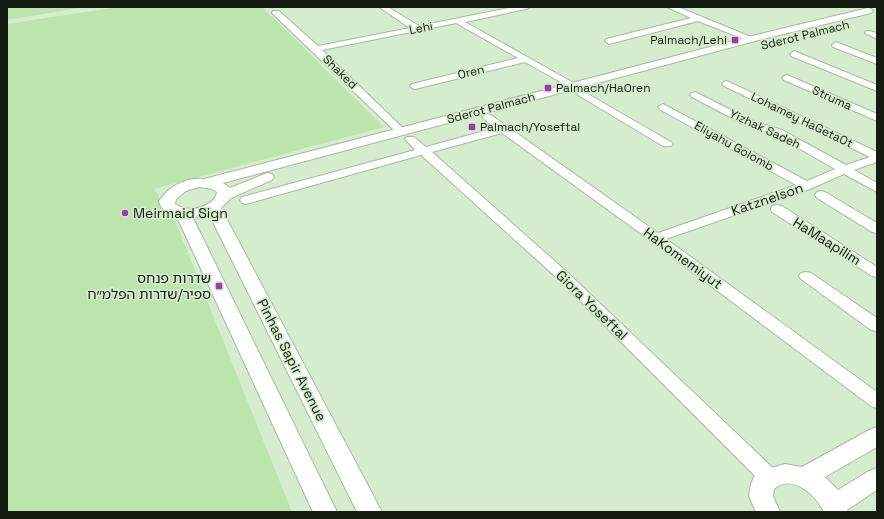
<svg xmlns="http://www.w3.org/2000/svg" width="884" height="519" font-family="'Space Grotesk','Noto Sans Hebrew',sans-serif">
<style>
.green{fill:#bce4ad}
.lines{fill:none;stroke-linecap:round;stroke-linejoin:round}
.minor-casing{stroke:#a5ba9e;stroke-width:2}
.tertiary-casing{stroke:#a5ba9e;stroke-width:2}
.minor{fill:#fff;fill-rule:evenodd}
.tertiary{fill:#fff;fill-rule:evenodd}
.poi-dot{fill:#9a3da7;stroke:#d6ecce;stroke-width:1.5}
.labels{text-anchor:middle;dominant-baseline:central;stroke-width:3.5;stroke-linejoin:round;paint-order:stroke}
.far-street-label{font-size:12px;fill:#141c11;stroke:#d6ecce}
.far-poi-label{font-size:12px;fill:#141c11;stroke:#d6ecce;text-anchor:start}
.street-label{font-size:14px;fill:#141c11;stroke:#d6ecce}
.poi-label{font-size:14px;fill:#141c11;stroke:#d6ecce;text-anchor:start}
</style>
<rect width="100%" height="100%" fill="#d6ecce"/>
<!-- green -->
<g class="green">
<path d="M7,7H84L7,20Z"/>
<path d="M118,7H262L384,127L154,189L175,221L292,512H7V24Z"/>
</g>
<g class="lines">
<defs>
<g id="minor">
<path d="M379,7H388L419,26L514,7H530L526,9L465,22L579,86L574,89L571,88L525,62L415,89L412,88L410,86L412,84L518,58L456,23L322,50L407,132L406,134H398L272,13L273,11H279L318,46L410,28Z"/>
<path d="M667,7H678L756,39L752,42L749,41L698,21L609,44L605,41L606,39L691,18Z"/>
<path d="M866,31H869L877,33V39L865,33Z"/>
<path d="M836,42L877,58V64L833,47L832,45Z"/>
<path d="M794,51L877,85V91L791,56L790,54Z"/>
<path d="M787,75L877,114V121L784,80L782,78L784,76Z"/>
<path d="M727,81L877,152V162L854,170L877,183V192L844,174L810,189L666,239L877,392V408L871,406L651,241L502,133L432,152L567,272L776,471L779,477L776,483L769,485L762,483L557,278L421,155L246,204L242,203L240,200L242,197L415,150L405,139L406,137H414L426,147L495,128L482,117L487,114L491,115L658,233L796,185L659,109L658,107L663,104L807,181L835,169L774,134L745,125L692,97L690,95L692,93L695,92L753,121L782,130L846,165L870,157L724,86L722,84L724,82Z"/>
<path d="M581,90L671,142L673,144L671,146H663L578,95L576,93L578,91Z"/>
<path d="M821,191L825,192L877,223V233L872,232L817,198L815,195L817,192Z"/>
<path d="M777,205L782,206L877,267V277L872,276L772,212L771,209L772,206Z"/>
<path d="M806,272L811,273L877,318V331L871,330L801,279L799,276L801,273Z"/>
</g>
<g id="tertiary">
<path d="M868,8L871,9L873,11L871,13L755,41L223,183L230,188L267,173L272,174L274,177L272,180L231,198L221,208L382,512H357L209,214L193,218L337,512H313L177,217C169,214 161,210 159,201C169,186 186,177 204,179L748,37ZM199,187L212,189L217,192C215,205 195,211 184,208C181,208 178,205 175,204L176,199L186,191Z"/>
<path d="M877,427V447L825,477L838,490L869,471L877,468V490L847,510L848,512H824C816,495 792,473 774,489L773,496L780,512H756L749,496L751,484L754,477L763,470L785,464L802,467L869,430Z"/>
</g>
</defs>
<!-- minor casing -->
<use href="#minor" class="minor-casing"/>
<!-- tertiary casing -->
<use href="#tertiary" class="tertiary-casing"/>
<!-- minor -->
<use href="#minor" class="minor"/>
<!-- tertiary -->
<use href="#tertiary" class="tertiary"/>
</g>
<!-- markers -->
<g class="poi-dot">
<rect x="731" y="36" width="8" height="8" rx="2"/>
<rect x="544" y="84" width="8" height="8" rx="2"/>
<rect x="468" y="123" width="8" height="8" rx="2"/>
<circle cx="125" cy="213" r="4"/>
<rect x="215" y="282" width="8" height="8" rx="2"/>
</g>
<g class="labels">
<!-- far-street labels -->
<g class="far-street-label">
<text transform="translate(421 28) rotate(-11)">Lehi</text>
<text transform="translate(805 35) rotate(-14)">Sderot Palmach</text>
<text transform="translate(340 72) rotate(44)">Shaked</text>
<text transform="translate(471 72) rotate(-13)">Oren</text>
<text transform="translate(832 98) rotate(24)">Struma</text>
<text transform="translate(491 108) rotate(-15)">Sderot Palmach</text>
<text transform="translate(802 120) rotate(26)">Lohamey HaGetaOt</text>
<text transform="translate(765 129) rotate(25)">Yizhak Sadeh</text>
<text transform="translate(734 146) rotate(29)">Eliyahu Golomb</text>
</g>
<!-- far-poi labels -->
<g class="far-poi-label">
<text x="727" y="40" text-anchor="end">Palmach/Lehi</text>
<text x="556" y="88">Palmach/HaOren</text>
<text x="480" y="127">Palmach/Yoseftal</text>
</g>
<!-- street labels -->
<g class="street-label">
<text transform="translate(767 199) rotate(-19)">Katznelson</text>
<text transform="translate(827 241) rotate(32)">HaMaapilim</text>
<text transform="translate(683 258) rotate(36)">HaKomemiyut</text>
<text transform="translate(592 305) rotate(44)">Giora Yoseftal</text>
<text transform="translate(292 360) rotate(63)">Pinhas Sapir Avenue</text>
</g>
<!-- poi labels -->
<g class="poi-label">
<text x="133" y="213">Meirmaid Sign</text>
<text x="211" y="278" text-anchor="end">שדרות פנחס<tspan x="211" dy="16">ספיר/שדרות הפלמ״ח</tspan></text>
</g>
</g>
<!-- border -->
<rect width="884" height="519" fill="none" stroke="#141c11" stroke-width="16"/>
</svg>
